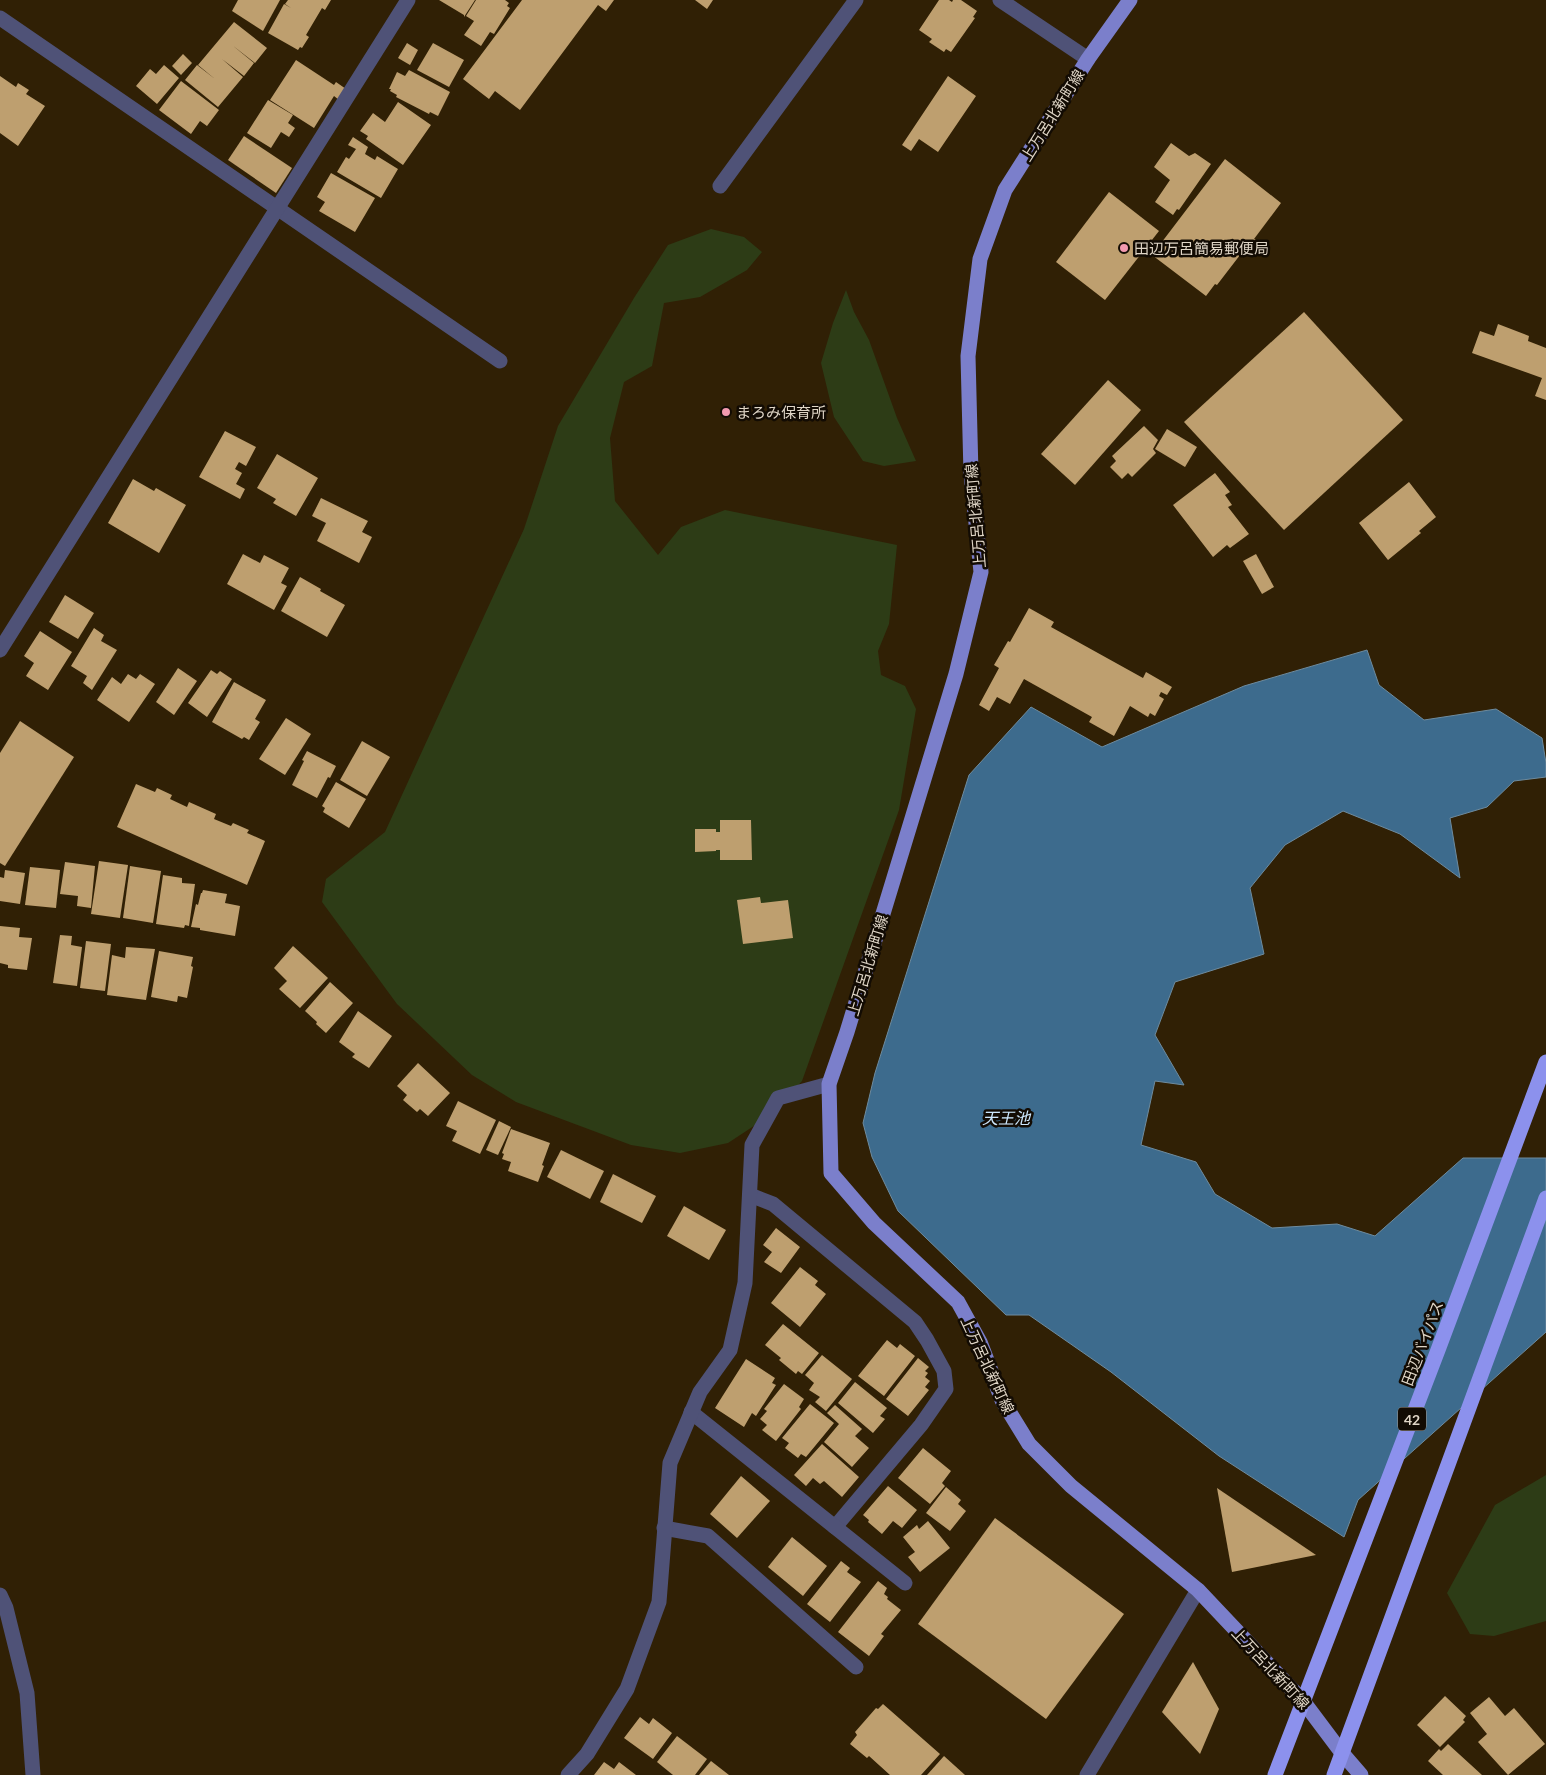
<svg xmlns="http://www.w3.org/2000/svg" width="1546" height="1775" font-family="Lato,'Noto Sans JP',sans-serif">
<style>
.green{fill:#2d3c16}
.water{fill:#3d6b8d;stroke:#6e8b9e}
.building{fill:#be9f6f}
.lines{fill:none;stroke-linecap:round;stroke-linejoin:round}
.minor{stroke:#4f5277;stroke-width:15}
.major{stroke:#7b7fcb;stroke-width:15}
.highway{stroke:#8c91ed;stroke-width:15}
.poi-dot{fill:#f29aaf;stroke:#120b03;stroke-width:2}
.labels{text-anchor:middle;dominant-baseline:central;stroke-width:5;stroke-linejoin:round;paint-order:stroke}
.shield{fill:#120b03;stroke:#a2988c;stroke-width:1}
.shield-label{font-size:14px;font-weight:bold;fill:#dfd5c6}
.street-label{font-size:15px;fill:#dfd5c6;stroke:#120b03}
.poi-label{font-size:15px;fill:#dfd5c6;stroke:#120b03;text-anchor:start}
.water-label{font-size:16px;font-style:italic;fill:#cde8fe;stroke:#120b03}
</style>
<rect width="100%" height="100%" fill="#302005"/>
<!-- green -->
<g class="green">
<path d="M711,229L744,237L762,252L747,270L700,297L664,303L652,366L624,382L610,438L615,501L658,555L681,527L725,510L897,545L889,624L878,651L881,675L905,686L916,709L899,810L802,1081L772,1114L728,1143L680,1153L631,1145L516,1102L472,1075L397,1004L322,902L326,879L385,832L524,529L558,426L634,298L668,245Z"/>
<path d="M846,290L854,312L869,340L897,418L916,461L884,466L863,461L834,417L821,363L833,323Z"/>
<path d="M1546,1475V1621L1494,1636L1470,1634L1447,1593L1495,1505Z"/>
</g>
<!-- water -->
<path class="water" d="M1367,650L1379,685L1424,720L1496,709L1542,738L1546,763V777L1514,781L1487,807L1450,818L1460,878L1400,834L1343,811L1285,845L1250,888L1264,954L1175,982L1155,1035L1184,1085L1155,1081L1141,1145L1196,1162L1215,1194L1272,1228L1337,1224L1375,1236L1463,1158H1546V1332L1358,1500L1344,1537L1219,1456L1111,1372L1029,1315H1006L898,1211L872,1157L863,1123L875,1073L969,775L1031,707L1102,747L1244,686Z"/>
<!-- building -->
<g class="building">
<path d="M238,0H280L263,31L232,11Z"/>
<path d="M288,0H331L325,10L322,8L306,35L309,37L302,48L300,47L298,50L268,33L284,4L291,8L285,4Z"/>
<path d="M439,0H475L464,17V15Z"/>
<path d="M476,0H505L509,3L507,6L510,8L494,34L490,32L481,46L464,35L474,21L466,16Z"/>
<path d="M522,0H614L606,11L598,5L520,110L495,91L489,99L463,79Z"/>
<path d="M695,0H713L707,9Z"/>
<path d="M939,0H949L952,2L953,0H961L977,11L973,17L975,18L951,52L946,49L944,52L929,42L932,39L919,30Z"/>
<path d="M234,22L267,48L255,63L232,45L254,63L244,76L222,59L243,77L218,107L185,80L197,65L215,79L198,65Z"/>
<path d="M407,43L418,50L410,65L398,58Z"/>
<path d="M433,43L464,60L449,87L417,70Z"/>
<path d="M183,54L192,63L181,75L172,66Z"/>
<path d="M296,60L334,85L336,82L346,89L339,100L334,96L314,128L270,100Z"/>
<path d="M164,65L179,78L157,104L136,86L150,69L156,74Z"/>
<path d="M409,70L450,92L438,116L430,112L429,114L396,97L397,95L390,91L391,89H389L397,72L405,76Z"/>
<path d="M0,76L16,87L18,83L29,90L26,94L45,106L18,146L0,133Z"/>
<path d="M948,76L976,96L938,152L919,139L911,151L902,145Z"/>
<path d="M181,81L219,110L207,126L200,121L191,134L159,110Z"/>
<path d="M268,100L293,115L288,123L295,128L289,137L281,132L271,148L247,133Z"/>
<path d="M398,102L431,125L403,165L366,139L368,136L360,131L373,113L385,122Z"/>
<path d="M244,136L292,168L276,193L228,160Z"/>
<path d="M353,137L368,147L365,154L375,160L377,156L398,169L381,198L337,172L346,157L349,159L356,149L348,145Z"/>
<path d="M1171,143L1189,156L1195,153L1211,164L1179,210L1177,209L1173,215L1155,202L1170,180L1154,167Z"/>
<path d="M1225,159L1281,203L1254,239L1256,240L1253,244L1250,242L1217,285L1215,284L1206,296L1152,255Z"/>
<path d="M331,173L375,198L355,232L319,211L325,202L317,197Z"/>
<path d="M1109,192L1159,231L1105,300L1056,262Z"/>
<path d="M1304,312L1403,420L1284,530L1184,422Z"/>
<path d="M1498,324L1529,336L1528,341L1546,348V400L1535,396L1542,378L1472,353L1480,331L1494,336Z"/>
<path d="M1108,380L1141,410L1075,485L1041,454Z"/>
<path d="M1144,426L1158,440L1153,449L1156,453L1132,477L1128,473L1122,479L1110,467L1116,461L1112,456Z"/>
<path d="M1167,429L1197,447L1185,467L1155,449Z"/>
<path d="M225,431L256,447L246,466L239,462L235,469L242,473L236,484L245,489L240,499L199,477Z"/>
<path d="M277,454L318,478L296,516L273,503L276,499L257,488Z"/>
<path d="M1215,473L1230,492L1225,495L1232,505L1228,507L1249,534L1230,548L1227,545L1213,557L1173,505Z"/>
<path d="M133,479L154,491L156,488L186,505L159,553L108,523Z"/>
<path d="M1409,482L1436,517L1419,531L1421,533L1388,560L1359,523Z"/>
<path d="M321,498L368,521L362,532L372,537L359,563L317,541L326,523L312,516Z"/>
<path d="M243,554L260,563L264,555L289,568L281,583L287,586L274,610L227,584Z"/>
<path d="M1256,554L1274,587L1262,594L1243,561Z"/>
<path d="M300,577L321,589L320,591L345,605L327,637L281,611Z"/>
<path d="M65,595L94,613L78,639L49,622Z"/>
<path d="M1029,608L1054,622L1051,627L1143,678L1146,672L1172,687L1167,695L1161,692L1159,696L1164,699L1155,716L1150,713L1148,717L1130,706L1114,736L1089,722L1092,717L1024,679L1010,704L997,697L989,711L979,705L999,668L994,665L1008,641L1010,642Z"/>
<path d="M94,628L104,635L101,641L117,650L92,690L83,683L87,676L71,666Z"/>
<path d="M40,631L72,652L48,690L26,676L34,663L24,656Z"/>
<path d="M178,668L197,681L174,715L156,702Z"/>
<path d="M211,670L217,674L220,671L232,679L207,717L188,703Z"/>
<path d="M128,674L136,679L140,674L155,684L129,722L97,700L112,677L121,684Z"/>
<path d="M234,682L266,700L255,719L260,722L249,740L244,737L242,739L212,722Z"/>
<path d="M286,718L311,734L285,775L259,759Z"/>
<path d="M20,721L74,757L5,866L0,863V753Z"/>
<path d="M362,741L390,757L367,796L340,780Z"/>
<path d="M307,751L336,766L330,778L328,777L317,798L292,785L304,761L302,760Z"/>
<path d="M336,782L366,799L349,828L323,812L325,808L322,806Z"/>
<path d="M136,784L155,792L157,788L172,795L170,799L187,807L189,802L216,814L214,819L231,826L233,823L249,830L247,833L265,841L247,885L117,827Z"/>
<path d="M720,820H751L752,860H720V850H716V851L695,852V829H716V832H720Z"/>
<path d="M99,861L128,865L120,918L91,914Z"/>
<path d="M65,862L95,866L91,908L77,906L78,896L60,894Z"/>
<path d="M130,866L161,871L153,923L123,918Z"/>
<path d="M30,867L60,870L56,908L25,905Z"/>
<path d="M5,870L25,873L20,904L0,901V877L4,878Z"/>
<path d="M163,875L182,878V883L195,884L189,926L185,925L184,928L156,924Z"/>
<path d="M203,890L227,894L225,903L240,906L235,936L200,930V928L191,927L196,904L198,905L201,893H202Z"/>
<path d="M760,897L761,903L788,900L793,938L743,944L737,900Z"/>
<path d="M0,926L20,928L19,937L32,938L27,970L8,968V965L0,963Z"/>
<path d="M60,935L72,936L71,945L82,947L77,986L53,983Z"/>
<path d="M86,941L111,944L105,991L80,988Z"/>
<path d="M293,946L328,978L300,1008L279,989L287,981L274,968Z"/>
<path d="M126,947L155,949L146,1000L107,995L112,955L125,958Z"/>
<path d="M159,951L193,957L191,966L193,967L187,998L178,996L177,1002L151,997Z"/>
<path d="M330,982L353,1003L326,1033L316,1024L317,1022L305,1011Z"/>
<path d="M358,1011L392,1036L369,1068L352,1057L355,1054L339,1042Z"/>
<path d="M418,1063L450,1093L428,1116L420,1109L417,1112L403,1100L407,1095L397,1086Z"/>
<path d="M458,1101L496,1120L480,1154L452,1141L457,1131L446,1126Z"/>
<path d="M499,1121L511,1127L498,1155L486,1150Z"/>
<path d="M511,1129L550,1143L542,1165L544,1166L538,1182L508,1171L511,1162L502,1159L504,1154L502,1153Z"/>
<path d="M561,1150L604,1171L590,1199L547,1177Z"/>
<path d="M613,1174L656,1196L642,1223L600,1202Z"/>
<path d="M684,1206L726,1230L709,1260L667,1236Z"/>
<path d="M776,1228L800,1247L781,1273L764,1262L772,1252L763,1245Z"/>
<path d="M800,1267L818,1281L815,1285L826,1294L800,1327L771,1303Z"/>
<path d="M783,1324L819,1353L802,1374L798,1371L796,1374L779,1360L781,1358L765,1345Z"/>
<path d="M887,1340L897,1348L900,1344L915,1356L884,1396L858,1376Z"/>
<path d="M822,1355L852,1379L826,1411L815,1402L820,1397L809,1390L814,1383L805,1375Z"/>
<path d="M918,1358L929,1367L925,1371L928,1373L925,1377L930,1381L925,1387L929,1390L908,1416L886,1399Z"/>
<path d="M746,1359L775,1378L772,1383L776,1385L756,1416L752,1413L744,1427L715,1408Z"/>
<path d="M855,1382L887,1408L880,1416L885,1419L873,1433L838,1403Z"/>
<path d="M784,1384L804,1399L799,1407L801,1409L776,1441L762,1430L767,1425L760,1419L767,1411L764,1409Z"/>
<path d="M810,1404L834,1423L806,1457L801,1454L798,1458L785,1448L789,1443L782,1438Z"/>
<path d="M835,1405L862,1429L855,1436L869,1448L852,1467L824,1442L839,1424L827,1413Z"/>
<path d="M822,1444L859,1477L842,1497L824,1481L820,1484L813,1478L806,1486L794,1475Z"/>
<path d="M923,1448L951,1471L942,1483L945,1486L930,1504L898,1478Z"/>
<path d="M741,1476L770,1501L737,1538L710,1514Z"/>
<path d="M888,1486L917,1510L902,1528L893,1521L882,1534L868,1522L869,1520L863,1515Z"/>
<path d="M946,1487L961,1500L958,1504L966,1511L950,1531L926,1513Z"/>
<path d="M1217,1488L1316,1555L1232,1572Z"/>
<path d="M995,1518L1124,1614L1046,1719L918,1624Z"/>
<path d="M928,1521L950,1548L920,1572L908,1557L915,1552L903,1537L917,1525L919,1529Z"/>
<path d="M792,1537L827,1566L803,1596L768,1567Z"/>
<path d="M841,1561L850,1568L847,1572L861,1582L830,1622L807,1604Z"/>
<path d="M878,1581L887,1588L884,1594L888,1597L887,1599L901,1610L881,1634L884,1636L869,1656L838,1632Z"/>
<path d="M1193,1662L1219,1709L1200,1754L1162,1712Z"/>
<path d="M1445,1696L1466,1716L1463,1720L1465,1722L1440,1747L1417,1725Z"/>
<path d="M1489,1697L1505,1716L1514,1708L1545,1744L1508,1775L1478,1742L1487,1734L1470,1713Z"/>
<path d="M883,1704L940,1754L921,1775H890L869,1756L867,1758L850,1744L857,1735L855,1732L876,1708L878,1709Z"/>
<path d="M640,1717L649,1724L653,1718L672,1733L653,1759L624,1738Z"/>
<path d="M677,1736L707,1759L695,1775H673L657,1762Z"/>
<path d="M1448,1744L1482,1775H1443L1428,1761L1439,1749L1441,1751Z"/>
<path d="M944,1756L965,1775H927Z"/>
<path d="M711,1761L729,1775H699Z"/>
<path d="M604,1762L614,1769L619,1762L636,1775H594Z"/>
</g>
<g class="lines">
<!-- minor -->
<g class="minor">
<path d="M1000,0L1088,59"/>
<path d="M0,18L500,361"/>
<path d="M720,186L856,0"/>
<path d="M0,650L408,0"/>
<path d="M750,1195L773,1204L915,1322L927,1340L944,1371L946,1389L921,1425L835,1527"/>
<path d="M691,1412L905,1583"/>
<path d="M664,1528L708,1536L856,1667"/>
<path d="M0,1595L6,1608L27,1693L33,1775"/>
<path d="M568,1775L587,1754L627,1689L659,1602L670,1463L700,1392L730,1350L745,1283L752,1145L778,1098L829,1084"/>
<path d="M1087,1775L1198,1590"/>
</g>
<!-- major -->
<path class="major" d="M1130,0L1088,59L1005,190L980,259L968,356L971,474L981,572L956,674L847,1032L829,1084L831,1173L874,1223L958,1302L980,1342L1002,1400L1029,1444L1071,1486L1198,1590L1303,1701L1342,1753L1361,1775"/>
<!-- highway -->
<g class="highway">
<path d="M1275,1775L1438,1350L1546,1062"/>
<path d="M1334,1775L1546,1198"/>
</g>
</g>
<!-- markers -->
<g class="poi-dot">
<circle cx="1124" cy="248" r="5"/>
<circle cx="726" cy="412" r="5"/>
</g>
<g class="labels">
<!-- shield labels -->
<rect class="shield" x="1398" y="1407.5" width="28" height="23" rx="4"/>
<g class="shield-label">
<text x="1412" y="1419">42</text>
</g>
<!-- street labels -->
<g class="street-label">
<text transform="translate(1052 115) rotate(-58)">上万呂北新町線</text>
<text transform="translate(975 516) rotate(-95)">上万呂北新町線</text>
<text transform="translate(867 965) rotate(-73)">上万呂北新町線</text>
<text transform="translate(1422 1343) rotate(-69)">田辺バイパス</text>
<text transform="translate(988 1365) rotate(65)">上万呂北新町線</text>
<text transform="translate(1271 1668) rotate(47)">上万呂北新町線</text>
</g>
<!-- poi labels -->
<g class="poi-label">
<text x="1134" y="248">田辺万呂簡易郵便局</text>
<text x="736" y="412">まろみ保育所</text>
</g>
<!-- water labels -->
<g class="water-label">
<text x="1006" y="1117">天王池</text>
</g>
</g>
</svg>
